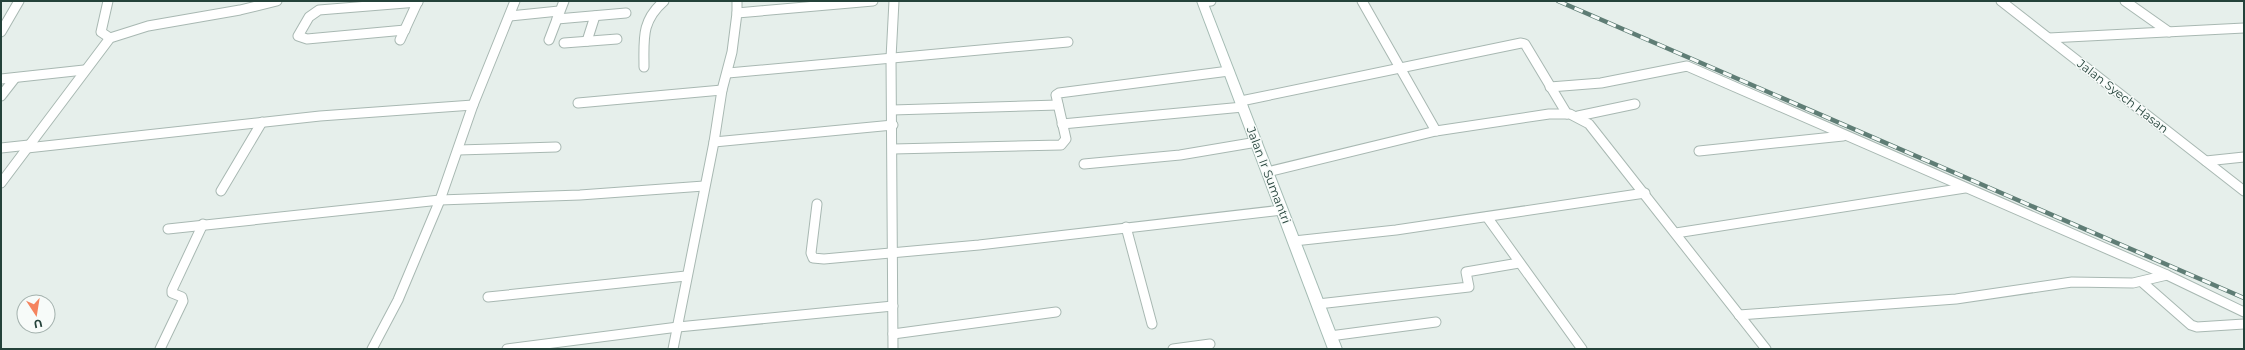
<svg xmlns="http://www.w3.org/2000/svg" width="2245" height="350" font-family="Montserrat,sans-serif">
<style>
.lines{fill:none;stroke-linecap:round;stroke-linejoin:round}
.minor-casing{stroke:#a8b8b2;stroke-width:11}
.secondary-casing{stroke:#a4bbb3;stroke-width:2}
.minor{stroke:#fff;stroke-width:9}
.secondary{fill:#fff;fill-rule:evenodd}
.rail-casing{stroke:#5f7d75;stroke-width:4.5}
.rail{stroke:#f7fbf9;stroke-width:3;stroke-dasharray:9;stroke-linecap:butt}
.labels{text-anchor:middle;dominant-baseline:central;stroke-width:3;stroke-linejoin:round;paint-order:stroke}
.street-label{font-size:12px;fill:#24423a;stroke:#f7fbf9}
</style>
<rect width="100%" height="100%" fill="#e6efeb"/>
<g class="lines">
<defs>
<g id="minor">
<path d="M108,1L101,32L110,38"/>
<path d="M737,1V13"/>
<path d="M1362,1L1436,131"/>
<path d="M2001,1L2244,191"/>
<path d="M2125,1L2169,32"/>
<path d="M1203,2L1211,1"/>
<path d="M510,16L559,11"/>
<path d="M557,19L626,13"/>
<path d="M405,30L307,39L298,36L309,17L319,10L418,2"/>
<path d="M1,32L19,1"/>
<path d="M2049,38L2244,28"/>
<path d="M400,40L418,1"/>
<path d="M549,40L564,1"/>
<path d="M587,41L595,16"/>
<path d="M564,43L617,39"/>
<path d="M644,67C644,39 641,21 664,1"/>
<path d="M728,73L1068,42"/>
<path d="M1,79L84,70"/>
<path d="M1550,87L1601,83L1687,66L2167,275L2244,312"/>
<path d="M1,96L15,78"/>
<path d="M1241,101L1521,43L1525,44L1567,114"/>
<path d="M578,103L722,90"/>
<path d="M892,110L1058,105"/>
<path d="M1578,116L1635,104"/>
<path d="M1062,124L1243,107"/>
<path d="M714,142L893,125"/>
<path d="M1,148L29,145"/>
<path d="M27,148L320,116L473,105"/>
<path d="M893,149L1061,145L1066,139L1056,95L1059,93L1229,71"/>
<path d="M458,150L556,147"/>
<path d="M1699,151L1843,136"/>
<path d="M2206,161L2244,157"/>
<path d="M1084,164L1180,155L1257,142"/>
<path d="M1267,172L1436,131L1549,114H1570L1589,124L1766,349"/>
<path d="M1,183L110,38L148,26L240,10L277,1"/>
<path d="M221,191L262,122"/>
<path d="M817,204L811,253L813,258L824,259L979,245L1282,210"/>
<path d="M1487,217L1582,349"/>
<path d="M1126,227L1152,324"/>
<path d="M168,229L440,200L580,195L704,186"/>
<path d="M1676,233L1965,188"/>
<path d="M1294,241L1396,230L1645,193"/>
<path d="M2142,282L2191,325L2197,327L2244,324"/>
<path d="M488,297L686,276"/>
<path d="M1318,304L1469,287L1466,272L1519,263"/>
<path d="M1739,315L1956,299L2072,282L2133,283L2167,275"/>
<path d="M893,334L1056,312"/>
<path d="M1330,336L1436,322"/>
<path d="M160,349L183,301L182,297L172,293V290L203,224"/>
<path d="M372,349L398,300L440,200L473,105L515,1"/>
<path d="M507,349L678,327L893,306"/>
<path d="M673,349L714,142L722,90L732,52L737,13L873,1"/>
<path d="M893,349L891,58L894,1"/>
<path d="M1173,349L1210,344"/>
</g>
<path id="secondary" d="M1197,1H1207L1342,349H1328Z"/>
</defs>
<!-- minor casing -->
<use href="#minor" class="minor-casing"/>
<!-- secondary casing -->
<use href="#secondary" class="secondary-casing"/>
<!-- minor -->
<use href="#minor" class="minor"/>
<!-- secondary -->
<use href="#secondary" class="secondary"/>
<defs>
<path id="rail" d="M1558,1L2244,298"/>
</defs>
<!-- rail casing -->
<use href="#rail" class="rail-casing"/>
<!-- rail -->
<use href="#rail" class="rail"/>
</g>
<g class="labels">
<!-- street labels -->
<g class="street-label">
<text transform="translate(2123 96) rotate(38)">Jalan Syech Hasan</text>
<text transform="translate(1269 175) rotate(69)">Jalan Ir Sumantri</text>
</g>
</g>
<!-- border -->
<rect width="2245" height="350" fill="none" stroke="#24423a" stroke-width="4"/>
<!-- north arrow -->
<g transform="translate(36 314) rotate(168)"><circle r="19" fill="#f7fbf9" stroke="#a3b1ad"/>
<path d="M0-3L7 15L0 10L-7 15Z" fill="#f4845f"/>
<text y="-6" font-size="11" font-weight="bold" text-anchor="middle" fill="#24423a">U</text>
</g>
</svg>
